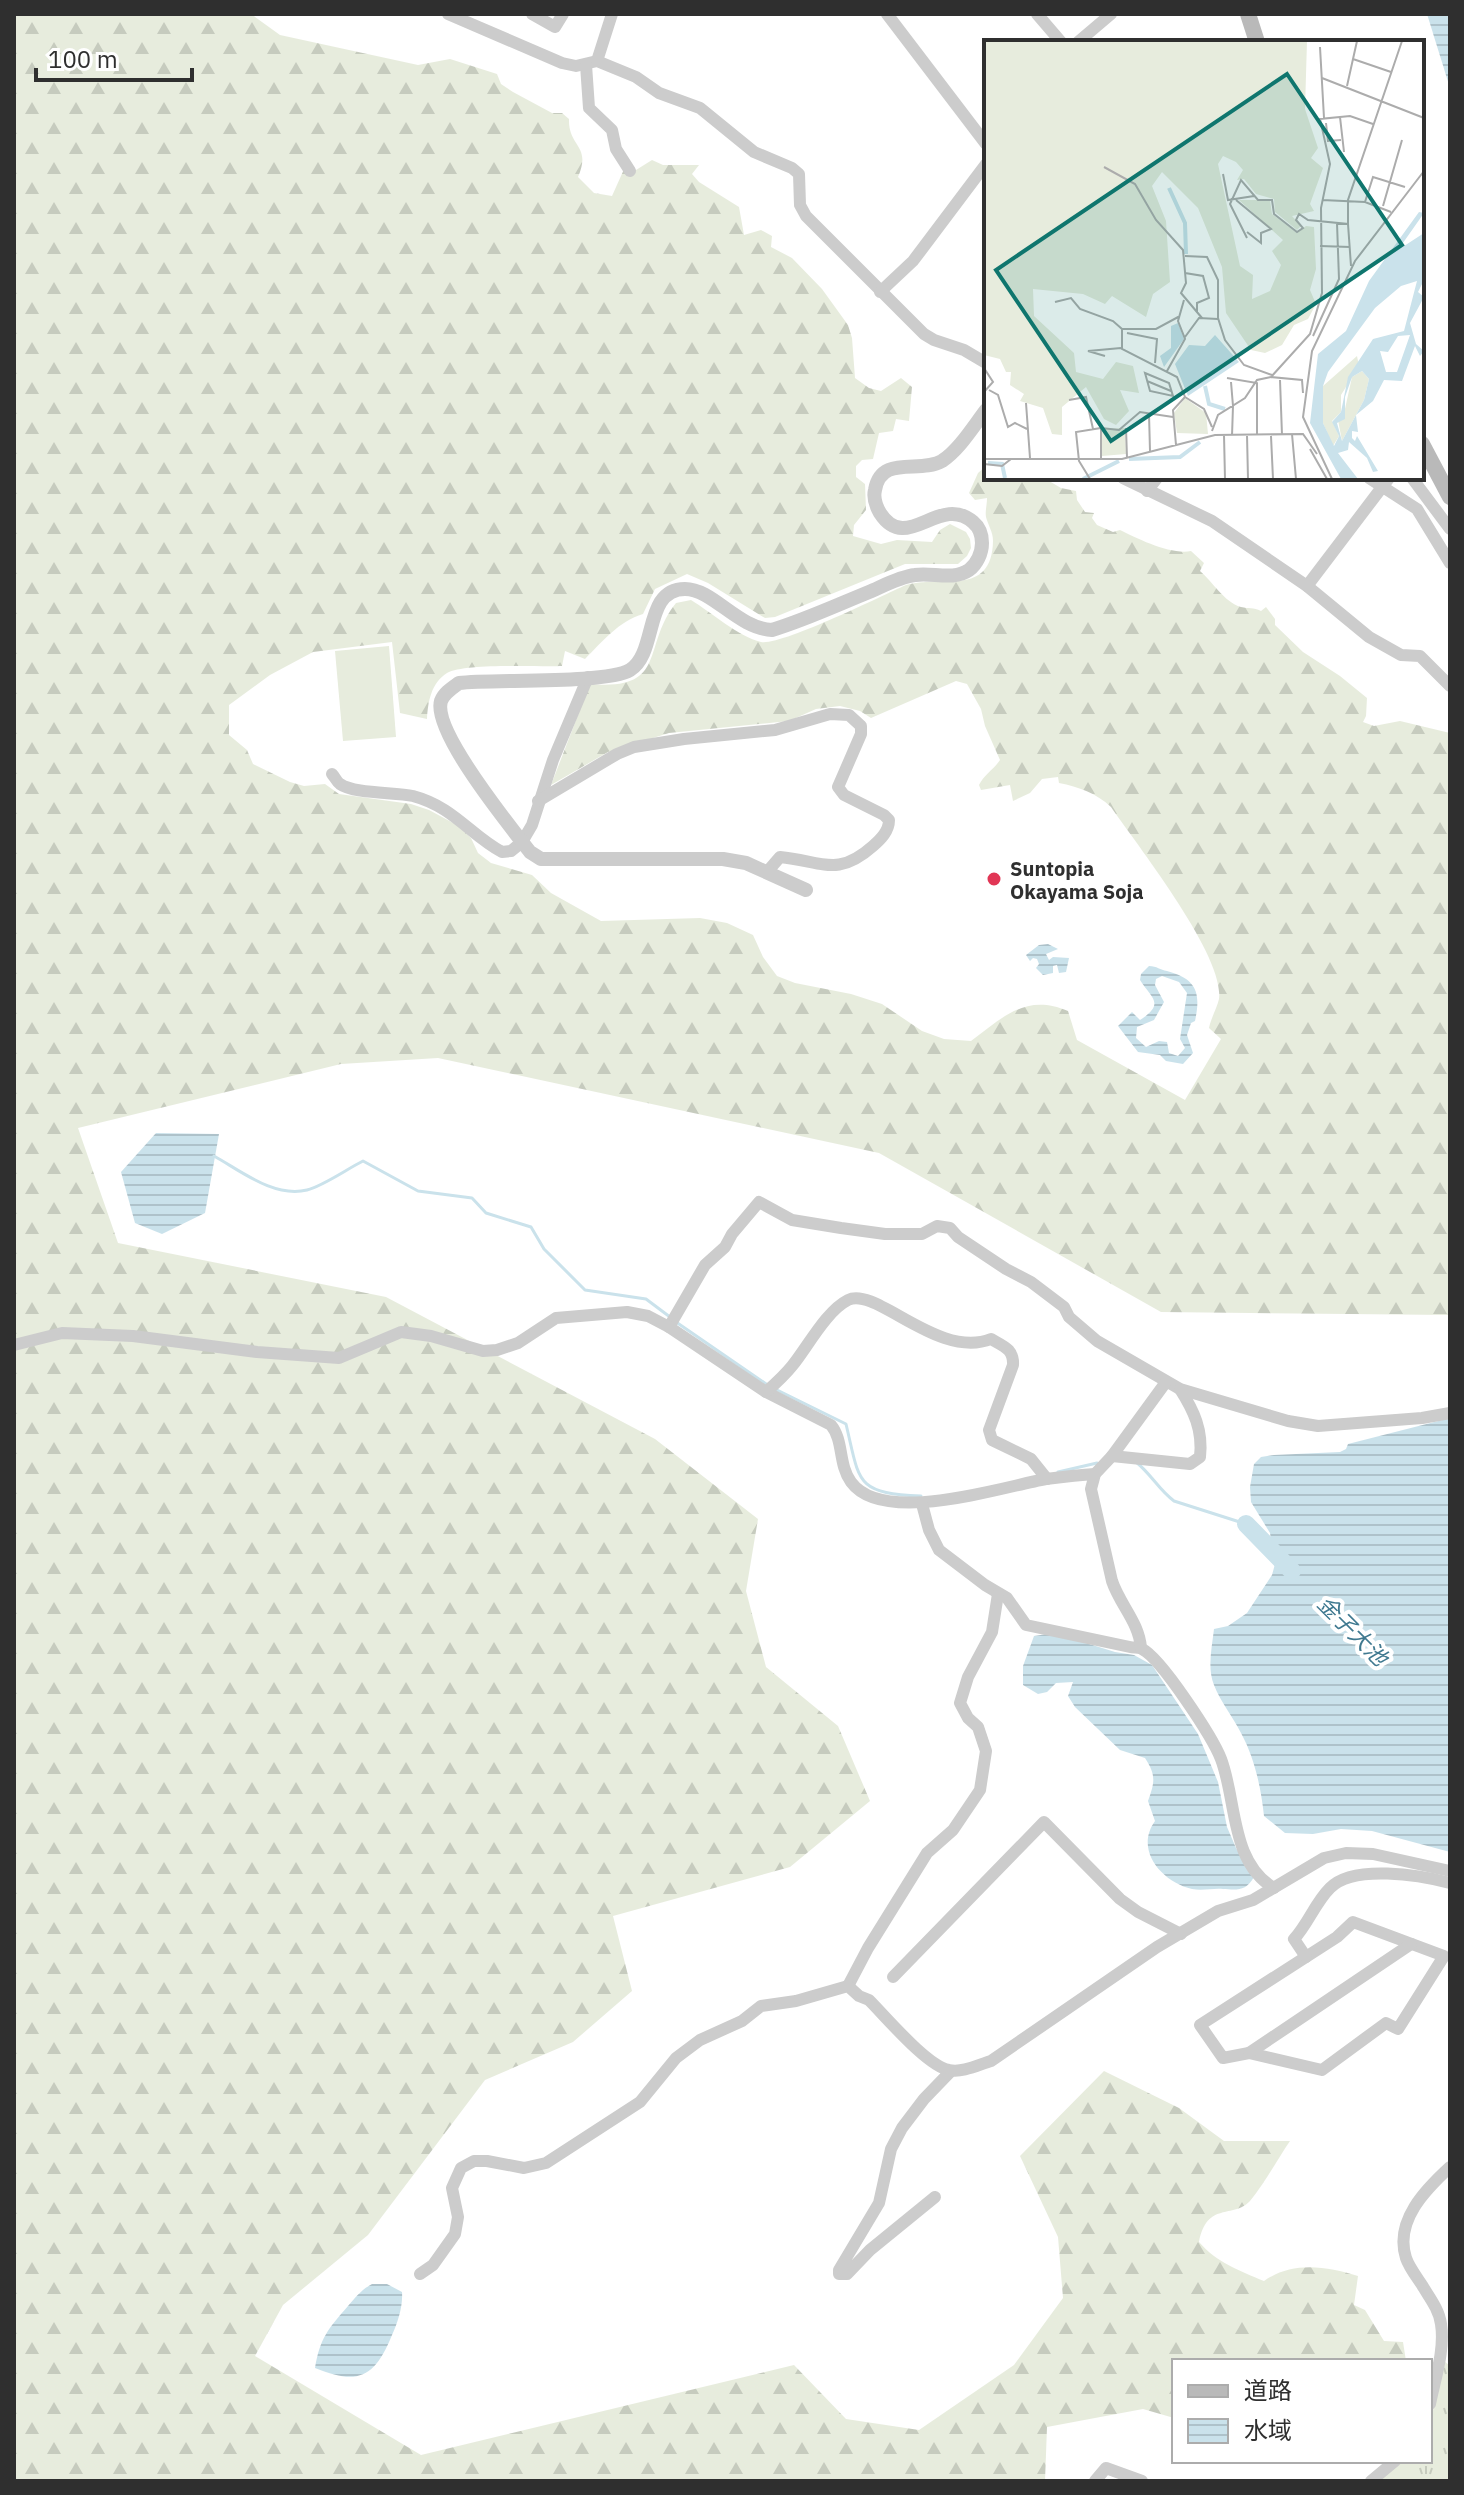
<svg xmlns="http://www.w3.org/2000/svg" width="1464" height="2495" font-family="'IBM Plex Sans','Noto Sans JP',sans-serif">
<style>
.grass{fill:url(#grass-tufts)}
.forest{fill:url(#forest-firs)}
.pitch{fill:#e7ecdd}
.water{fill:url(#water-rules);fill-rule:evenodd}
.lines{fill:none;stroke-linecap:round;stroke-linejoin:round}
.stream{stroke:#cae2eb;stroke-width:3}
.river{stroke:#cae2eb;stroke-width:18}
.minor{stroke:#ccc;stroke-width:12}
.tertiary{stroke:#ccc;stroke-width:14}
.secondary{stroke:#b9b9b9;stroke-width:16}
.poi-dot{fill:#e13655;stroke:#fff;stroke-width:3}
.labels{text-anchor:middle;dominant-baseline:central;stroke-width:8;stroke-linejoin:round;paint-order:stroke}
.poi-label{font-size:20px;font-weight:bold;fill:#2f2f2f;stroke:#fff;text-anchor:start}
.water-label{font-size:22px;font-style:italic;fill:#3f7990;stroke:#fff}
.inset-river{fill:none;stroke:#cae2eb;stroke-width:4}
.inset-road{fill:none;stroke:#acacac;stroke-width:2}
.view{fill:#0f766e;fill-opacity:0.15;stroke:#0f766e;stroke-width:4}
.inset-edge{fill:none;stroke:#2f2f2f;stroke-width:4}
</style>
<defs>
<pattern id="grass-tufts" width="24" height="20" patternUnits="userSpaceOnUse" patternTransform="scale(2)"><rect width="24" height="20" fill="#e7ecdd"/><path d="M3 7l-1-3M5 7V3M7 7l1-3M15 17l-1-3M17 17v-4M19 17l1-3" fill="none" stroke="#c6cbbe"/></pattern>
<pattern id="forest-firs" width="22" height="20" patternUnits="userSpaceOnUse" patternTransform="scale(2)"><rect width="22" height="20" fill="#e7ecdd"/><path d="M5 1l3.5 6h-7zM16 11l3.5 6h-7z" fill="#c6cbbe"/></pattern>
<pattern id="water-rules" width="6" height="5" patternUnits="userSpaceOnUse" patternTransform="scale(2)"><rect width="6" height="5" fill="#cae2eb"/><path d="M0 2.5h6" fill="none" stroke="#aec2ca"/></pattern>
</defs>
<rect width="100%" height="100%" fill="#fff"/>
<!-- grass -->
<path class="grass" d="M1444,2361L1450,2366V2481H1378L1402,2461H1430V2417L1435,2405Z"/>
<!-- forest -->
<path class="forest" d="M14,14H251L280,35L418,65L450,59L497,74L501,84L513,92L552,113H562L569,119C568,147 592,145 578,177L594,193L612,196L625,167L636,170L652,160L663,165H699L692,174L699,182L739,207L744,235L761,230L772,236L771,247L792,258L822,289L848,325L852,338L855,378L869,388L881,391L901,378L912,387L909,421L896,419L893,431L879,433L873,459L862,460L856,466V477L865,484L866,510L854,525L853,536L881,544L897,540L932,542L940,530L950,524L966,532L970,539L971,548L967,556L958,564H905L775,617L765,618L708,583L687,574L655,589L643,614C619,621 603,641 585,659L565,651L562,666C537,667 465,663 447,673C431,683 428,702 427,719L400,713L392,642L313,652L270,675L229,705V735L247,750L253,764L290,782L304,786L325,784L339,794L411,804L429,810L457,825L471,838L478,853L491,863L532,875L551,893L601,921L700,918L727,923L753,935L763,957L777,976L795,983L851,994L882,1004L922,1031L944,1039L971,1041C1003,1017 1026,993 1068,1011L1077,1040L1185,1100L1221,1039L1209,1028C1211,1018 1217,1008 1219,999C1225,956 1137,845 1111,807C1096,793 1079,787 1059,783L1058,777L1042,779L1030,793L1013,801L1010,785L981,790L979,785C984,775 994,769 1000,760L985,726L981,709L967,684L956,681L871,718L860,711L840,706L816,709L789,721L669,733L608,752L551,785L590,684C669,691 641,646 676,603L691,600C711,612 739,637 761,642C781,646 881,596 906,585C940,575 992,598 993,541C993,532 988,525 986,517C985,511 987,505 987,498L975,500L969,493L978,473L986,466V478H1044L1061,488L1076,491L1077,500L1085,512L1094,513L1092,518L1097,525L1113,532L1120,530C1138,539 1171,555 1191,551L1204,563L1200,571C1213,582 1224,602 1241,607C1249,609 1253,607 1261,611L1266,607L1275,619V625L1303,652L1340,676L1367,698L1366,716L1363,722L1374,726L1400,721L1450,733V1315L1161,1312L879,1153L438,1058L341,1064L78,1128L118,1243L386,1297L655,1439L758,1519L746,1591L766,1667L838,1726L870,1801L790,1867L613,1916L632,1991L573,2042L485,2080L368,2235L283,2305L255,2356L421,2455L794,2365L846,2419L919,2430L1014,2365L1063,2298L1058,2237L1020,2156L1104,2071L1179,2108L1224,2141H1290C1277,2160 1265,2183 1250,2201C1233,2219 1207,2201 1199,2242C1216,2262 1240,2271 1264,2281C1292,2261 1326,2266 1358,2276L1354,2305L1365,2310L1384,2341L1403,2342L1406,2361H1174V2418L1143,2409L1047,2427L1045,2481H14Z"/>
<!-- pitch -->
<path class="pitch" d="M389,646L396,737L343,741L335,651Z"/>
<!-- water -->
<g class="water">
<path d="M1427,14H1450V88Z"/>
<path d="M1039,945L1048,944L1058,949L1046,954L1049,960L1053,957L1069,958L1066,972L1059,973L1057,965L1053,966V973L1043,975L1036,968L1039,964L1037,959L1033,958L1030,961L1026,955Z"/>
<path d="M1149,966C1157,966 1160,970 1167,971C1197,979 1201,993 1195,1021L1191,1023L1187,1035L1193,1053L1183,1064L1166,1061L1160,1055L1138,1052L1118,1026L1132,1012L1140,1020C1166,1003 1151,998 1140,980L1141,974ZM1162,976L1179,982L1187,993L1180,1039L1185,1048L1178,1056L1169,1053L1167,1042L1159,1041L1146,1047L1136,1038L1137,1027L1154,1020L1164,1002L1155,985L1156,979Z"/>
<path d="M156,1133L219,1134L205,1213L162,1234L135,1223L121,1172Z"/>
<path d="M1450,1418V1852L1372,1831L1341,1829L1313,1834L1285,1833L1264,1816C1261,1788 1255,1759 1241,1733C1233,1717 1220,1701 1214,1685C1207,1668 1212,1647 1214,1629L1228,1626L1247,1613L1272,1575L1275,1564L1270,1533L1251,1502L1250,1487L1254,1464L1261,1457L1274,1455L1340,1452L1346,1449L1348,1444Z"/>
<path d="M1054,1633L1115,1652L1134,1655L1152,1665L1198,1734L1218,1782L1227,1827L1236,1848L1254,1877C1246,1891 1238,1890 1223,1889C1213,1888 1203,1891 1192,1889C1162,1882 1134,1850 1155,1821L1148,1801C1155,1782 1156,1775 1145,1758L1120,1750L1075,1707L1068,1696L1073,1682L1056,1683L1047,1692L1038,1694L1023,1685V1666L1034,1636Z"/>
<path d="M372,2284H387L402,2292C403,2306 398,2322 392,2335C375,2377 359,2386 315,2368C320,2338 328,2329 348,2306C356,2297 361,2290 372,2284Z"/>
</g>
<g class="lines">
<!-- stream -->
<g class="stream">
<path d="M214,1156C241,1171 274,1198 307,1190C323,1186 347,1169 363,1161L418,1191L472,1198L486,1213L531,1227L544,1249L585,1290L646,1299L670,1317"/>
<path d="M676,1322L769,1386"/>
<path d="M775,1389L846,1424C860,1483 855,1493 921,1496"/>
<path d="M1136,1462C1151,1474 1159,1490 1174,1501L1246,1524"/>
<path d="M1058,1472L1097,1463"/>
</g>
<!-- river -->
<path class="river" d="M1246,1524L1292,1571"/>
<!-- minor -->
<g class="minor">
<path d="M448,14L562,63L576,66L597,61L636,77L659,93L700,108L754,152L792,168L799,174L800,205L806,216L924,334L934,340L964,350L986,363"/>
<path d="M532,14L555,27L563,14"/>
<path d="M887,14L986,144"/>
<path d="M1037,14L1061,42"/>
<path d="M1078,42L1111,14"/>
<path d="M597,61L612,14"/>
<path d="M586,65L589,108L612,130L616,149L630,171"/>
<path d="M880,292L913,261L986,164"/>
<path d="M1123,478L1212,521L1307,586L1369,637L1401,655L1420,656L1450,686"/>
<path d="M1369,478L1417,509L1450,563"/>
<path d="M1412,478L1450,529"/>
<path d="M1147,491L1157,478"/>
<path d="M1307,586L1389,478"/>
<path d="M332,774C335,777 336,781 340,784C354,794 395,792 413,796C454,807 470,835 502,852L511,851L522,842L532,825L553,760L588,677"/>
<path d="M538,801L617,754L634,747L684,739L775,730L830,714L849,715L861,726V734L838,787L844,795L884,815L889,820C889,831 881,839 873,846C837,878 822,861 780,857L767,872"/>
<path d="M669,1327L705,1265L725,1247L732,1234L759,1202L792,1220L841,1228L885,1234H922L937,1226L950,1228L958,1237L1006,1269L1031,1282L1064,1307L1069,1317L1097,1341L1180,1389L1288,1421L1318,1426L1422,1418L1450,1413"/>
<path d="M14,1345L62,1333L133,1336L257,1352L339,1358L401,1332L431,1336L483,1351L497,1350L518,1343L556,1318L627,1312L648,1316L669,1327L766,1392L831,1425C844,1441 838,1464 851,1482C883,1526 1001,1487 1046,1479C1062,1477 1079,1475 1095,1474"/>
<path d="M766,1392C775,1384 784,1376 792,1366C807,1348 826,1311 848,1300C876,1286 938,1360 991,1339C1003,1346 1014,1349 1013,1365L989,1430L992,1440L1031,1459L1047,1479"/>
<path d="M1112,1456L1190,1464L1200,1457C1203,1430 1194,1411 1180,1389"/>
<path d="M922,1504L929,1530L939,1550L985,1585L1007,1598L1026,1625L1130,1647C1134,1648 1139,1647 1142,1649C1161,1658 1213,1738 1221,1759C1237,1801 1230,1862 1274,1888"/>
<path d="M1141,1648C1139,1622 1120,1605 1112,1581L1091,1489L1095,1474L1112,1456L1166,1382"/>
<path d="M1353,1922L1444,1956L1398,2029L1386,2023L1322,2070L1249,2053L1223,2058L1200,2025L1337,1937Z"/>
<path d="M1306,1957L1294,1939C1308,1924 1315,1903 1330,1888C1353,1864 1420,1875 1450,1883"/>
<path d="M893,1977L1044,1822L1120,1899L1138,1912L1181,1934"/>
<path d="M848,1986L868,1948L927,1853L953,1830L980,1790L986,1751L978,1727L968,1718L960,1703L968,1677L992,1632L998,1594"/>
<path d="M1249,2053L1411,1944"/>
<path d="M935,2197L870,2250L847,2274H839V2270L879,2203L891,2149L902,2128L924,2099L951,2071"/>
<path d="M420,2274L433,2265L455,2234L458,2217L452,2188L461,2168L474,2161H487L524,2168L546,2163L640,2102L676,2058L700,2040L742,2021L761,2006L796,2001L848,1986L859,1996L869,2000C886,2017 927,2066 949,2070C962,2073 978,2065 991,2061L1157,1947L1218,1911L1253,1900L1324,1858L1346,1853L1373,1854L1450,1871"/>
<path d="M1430,2404C1435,2379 1445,2350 1441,2324C1439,2309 1429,2297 1422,2285C1416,2276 1409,2267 1406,2258C1394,2221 1426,2189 1450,2167"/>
<path d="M1095,2481L1106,2468L1142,2481"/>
<path d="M1371,2481L1395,2461"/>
</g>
<!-- tertiary -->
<path class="tertiary" d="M806,890L746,863L723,859H541L530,852C510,826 432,731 441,701C444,693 452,688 459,683C494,679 607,684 630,670C658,653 643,589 685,589C713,589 737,628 772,630C805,620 837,605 869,592C883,586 899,577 915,575C932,572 953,581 969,570C977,564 982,553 982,543C982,535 979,527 973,522C939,493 907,555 880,513C876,506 873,498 875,490C881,454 920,474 942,461C959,450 973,427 986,410"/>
<!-- secondary -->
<g class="secondary">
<path d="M1248,14L1257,42"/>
<path d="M1422,444L1450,497"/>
</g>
</g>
<!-- markers -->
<circle class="poi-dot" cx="994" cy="879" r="8"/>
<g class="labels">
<!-- poi labels -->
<g class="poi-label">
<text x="1010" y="868">Suntopia<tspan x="1010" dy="23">Okayama Soja</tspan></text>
</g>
<!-- water labels -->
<g class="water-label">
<text transform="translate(1353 1630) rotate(45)">金子大池</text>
</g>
</g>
<!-- overview -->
<g transform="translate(984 40)">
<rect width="440" height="440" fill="#fff"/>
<path d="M373,316L375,326L357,355V372L348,381L355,396L349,406L339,383V346ZM378,331L385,339L380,360L358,401L354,380L359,378L368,337ZM141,388L142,414L118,416V389Z" fill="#e7ecdd"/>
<path d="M0,1H323L321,69L334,108L327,118L339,128L326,164L330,171L308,176L317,186L313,190L291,172L290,159L272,154L260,139L253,140L259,130L252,122L239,116L234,124L256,226L269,235L268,259L286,251L297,225L288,211L299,200L255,160H286L288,174L313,193L322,186L330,187L332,229L326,250L332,264L324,279L310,285L298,305L281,313L267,310L242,273L238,227L214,168L178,132L168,146L182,181L186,242L169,254L162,277L128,256L121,264L99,254L49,249L50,276L90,313L92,332L119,339L132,322L149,326L155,353L136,350L145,371L132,385L120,379L102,347L78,367V395L68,394L59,368L36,361L40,354L26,345L27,332H22L16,319L0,315ZM201,358L222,373L224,394L193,393L190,373Z" fill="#e7ecdd"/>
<path d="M435,172L440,173L414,210L440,193V240L434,252L440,257L426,283L432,304L440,311L436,316L431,306L418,341L400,340L389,361L372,375L374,392L368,391V398L371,401L373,396L394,431L389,432L383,418L365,402L364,410L354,413L374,439H357L326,383L334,314L362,291L385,241ZM433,241L420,291L389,299L364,337L357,372L348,382L355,396L350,406L339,383V346L344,332L391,268L417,246ZM426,295L413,332H402L396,311L404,312L414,296ZM378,331L385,339L380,360L358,401L353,383L361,379V357L368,337ZM194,283L200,299L180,327L176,316L187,308V286ZM231,295L255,322L204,356L191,324L205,305L221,306Z" fill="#cae2eb" fill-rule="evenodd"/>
<path class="inset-river" d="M185,148L201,183L202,214M221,346L225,364L241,369M145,419L196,417L216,402M4,423L18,424L21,438M99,439L135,421"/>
<path class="inset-road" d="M336,7L340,78M369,19L407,32M338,38L440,78M363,46L373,1M356,77L360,112M342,83L344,101L357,100M120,127L151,144L172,180L199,210L202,243L197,253L218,278M239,134L244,160L270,156M252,160L287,189L277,193V203L263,192M338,160L381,162L407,172M381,162L389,137L421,147M399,166L418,100M364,184V160L418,1M263,198L246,164L257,140L274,160H288L290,174L313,192L319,188L312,180L315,174L324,180L364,184L367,226M336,206L366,207M201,216L223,217L234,240V278L241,300L260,325L288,335M201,233L219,236L225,258L213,263V272M71,262L87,258L96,269L129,281L138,289V309L193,337L201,357L189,370L192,405M138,289H172L196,276M143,293L173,299L171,323M329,296L355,239L353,183M201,297L215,278L234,279M121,316L104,311L137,308M0,328L9,342L0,352M183,331L201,299L194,281L200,260M161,333L185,343L189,356L166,351ZM243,338L273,343V395M296,340L298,395M163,341L187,351M247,342L249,366M5,350L14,355L24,387L31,383L43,389M319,353L318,340L287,337L326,294L338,253L337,168L346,124L336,79L366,76L389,84M201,357L220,369L228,387M85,360L102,357L109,389M42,363L46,418M165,374L166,411M117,388L135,390L156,372L189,377M142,388L143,418M228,391L234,375L261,358L273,340L287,337M308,394L312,439M240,395L241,439M263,395L264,439M248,396L249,366M287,396L289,439M326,409L343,439M0,419H138L231,395L319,394L333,414M0,424L18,426L27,419M106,439L95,421L92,392L117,388V419M348,439L319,377L328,311L371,221L440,131"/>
<path class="view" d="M303,34L418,205L127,401L12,230Z"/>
<rect width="440" height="440" class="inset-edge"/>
</g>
<!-- border -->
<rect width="1464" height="2495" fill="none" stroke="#2f2f2f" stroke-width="32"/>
<!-- legend -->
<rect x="1172" y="2359" width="260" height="104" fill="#ffffff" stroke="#acacac" stroke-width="2"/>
<rect x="1188" y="2385" width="40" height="12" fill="#b9b9b9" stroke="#acacac" stroke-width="2"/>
<text x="1244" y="2399" font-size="24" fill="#2f2f2f">道路</text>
<rect x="1188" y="2419" width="40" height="24" fill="url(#water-rules)" stroke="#acacac" stroke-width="2"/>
<text x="1244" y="2439" font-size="24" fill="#2f2f2f">水域</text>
<!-- scale -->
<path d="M36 68v12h156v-12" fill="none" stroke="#2f2f2f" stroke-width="4"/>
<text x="48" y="68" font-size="24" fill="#2f2f2f" stroke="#ffffff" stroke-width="6" paint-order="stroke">100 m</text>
</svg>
